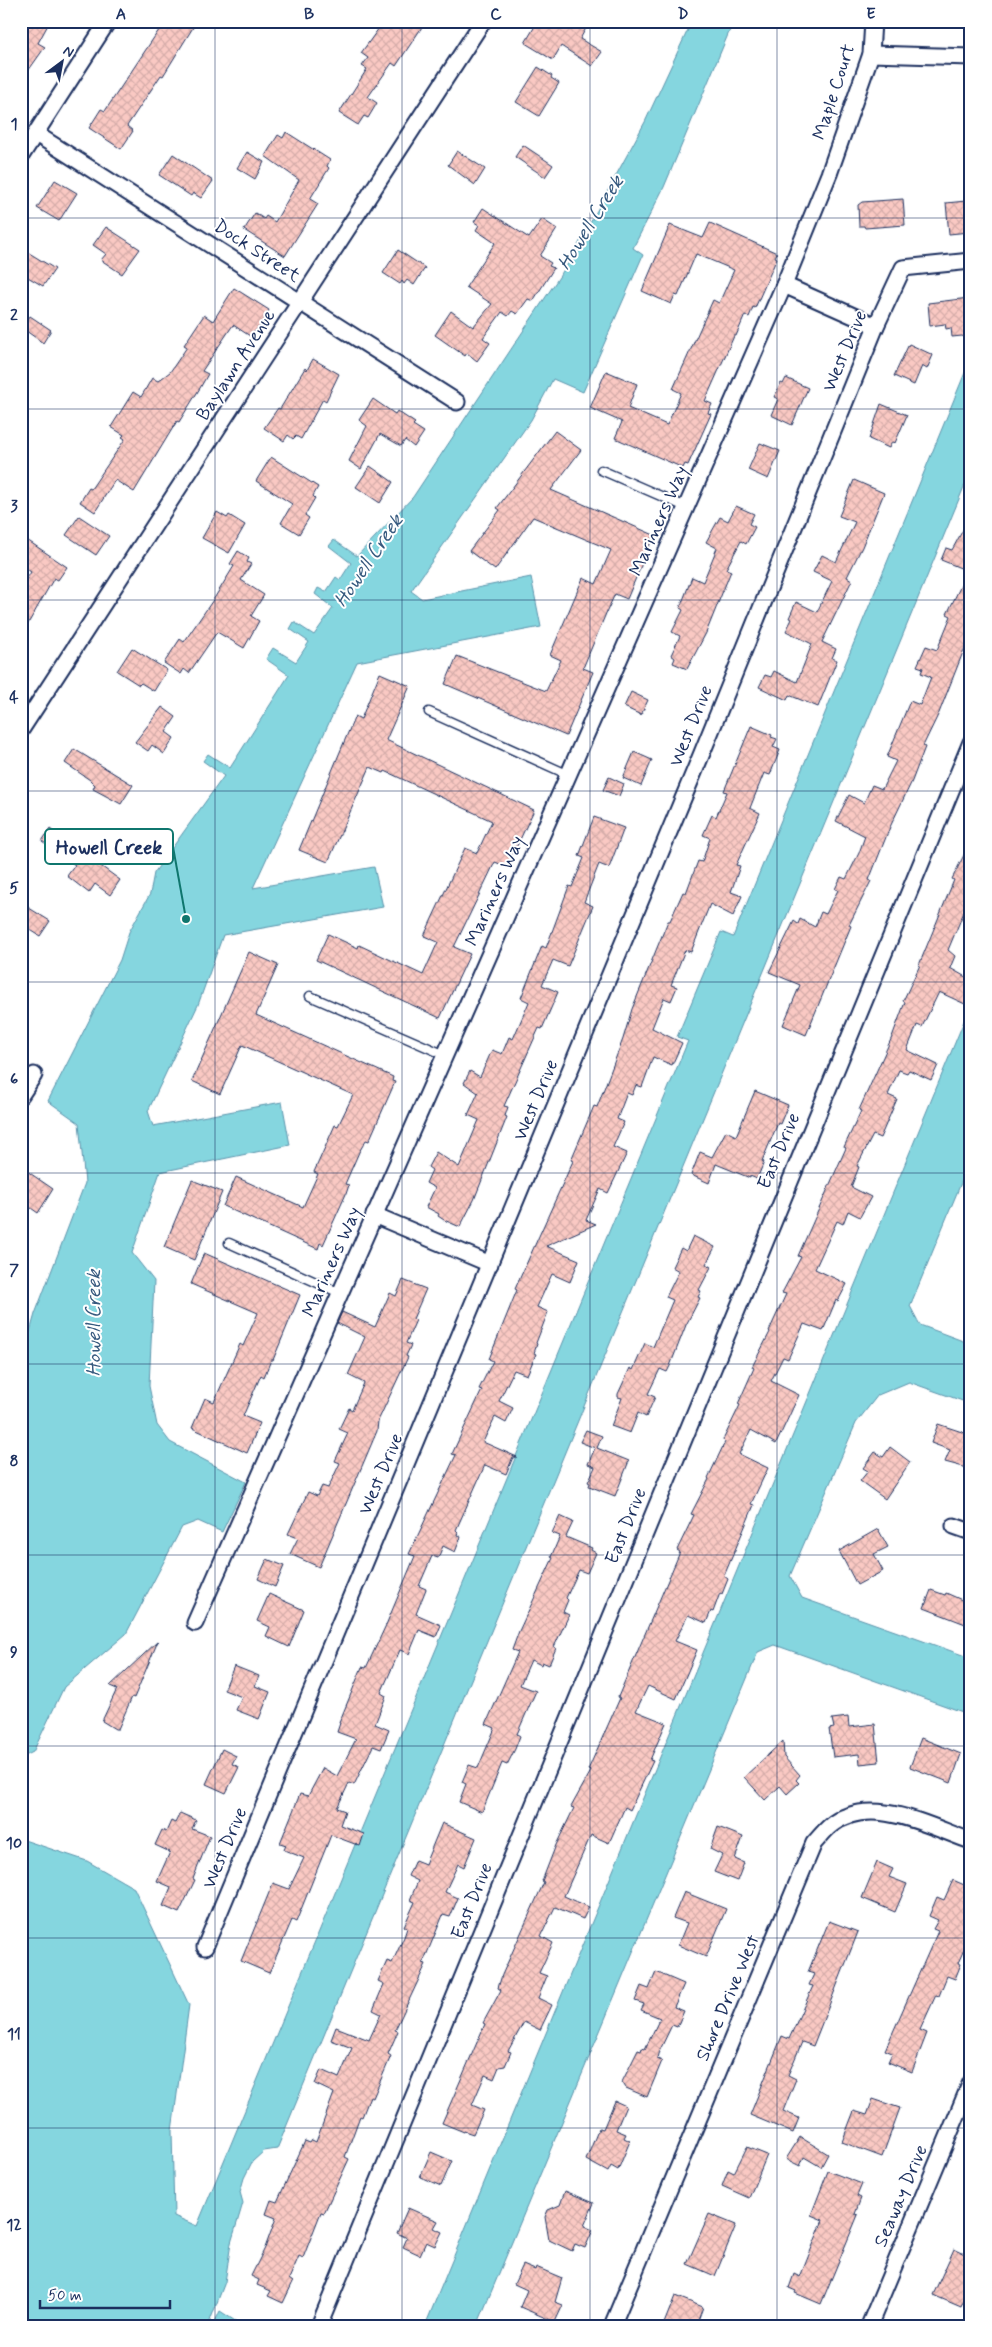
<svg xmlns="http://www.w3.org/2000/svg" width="992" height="2347" font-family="Mynerve,sans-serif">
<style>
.park{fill:#b4e8a9;stroke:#688c84}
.water{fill:#85d6df;stroke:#5b93ab}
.building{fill:url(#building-cross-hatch);stroke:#1b2f5e}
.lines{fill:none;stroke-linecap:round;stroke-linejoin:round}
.service-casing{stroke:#1b2f5e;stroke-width:11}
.minor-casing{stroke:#1b2f5e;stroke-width:19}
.service{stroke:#fff;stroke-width:8}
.minor{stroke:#fff;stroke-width:15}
.grid{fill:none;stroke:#1b2f5e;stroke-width:1;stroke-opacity:0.55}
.labels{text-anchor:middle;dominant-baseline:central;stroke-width:4;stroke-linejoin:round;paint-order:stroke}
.street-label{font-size:19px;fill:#1b2f5e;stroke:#fff}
.water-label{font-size:20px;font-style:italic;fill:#36597e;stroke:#fff}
.leader{fill:none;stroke:#0f766e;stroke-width:2}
.callout-dot{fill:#0f766e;stroke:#fff;stroke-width:2}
.callout{fill:#fff;stroke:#0f766e;stroke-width:2}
.callout-label{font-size:20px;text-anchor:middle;font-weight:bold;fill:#1b2f5e}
.neatline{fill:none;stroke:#1b2f5e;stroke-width:2}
.grid-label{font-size:16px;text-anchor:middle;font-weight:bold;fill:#1b2f5e}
</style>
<defs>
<pattern id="building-cross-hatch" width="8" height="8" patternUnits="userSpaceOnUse" patternTransform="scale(1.25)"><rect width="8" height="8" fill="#fac9c3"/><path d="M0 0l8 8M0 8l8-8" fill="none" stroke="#d6adaa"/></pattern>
</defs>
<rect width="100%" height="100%" fill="#fff"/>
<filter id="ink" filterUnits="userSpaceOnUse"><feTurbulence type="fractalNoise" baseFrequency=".02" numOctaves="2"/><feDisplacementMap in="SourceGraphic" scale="10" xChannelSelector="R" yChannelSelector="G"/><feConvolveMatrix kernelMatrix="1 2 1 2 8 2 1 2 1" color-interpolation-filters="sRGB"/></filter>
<g filter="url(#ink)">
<!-- park -->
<path class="park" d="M21,1400L25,1402L23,1551L21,1550Z"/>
<!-- water -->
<g class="water">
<path d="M692,21H730L729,25H732L664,187L633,248L643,255L583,392L553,379L531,420L411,591L422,599L531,577L541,627L357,662L253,888L374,867L383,907L223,935L198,1005L148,1111L153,1126L282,1102L290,1145L160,1172L132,1253L154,1281L149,1386L157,1425L170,1442L246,1482L222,1532L198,1521L182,1527L126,1634L64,1687L33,1752L21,1758V1550H23L25,1402L21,1400V1363L35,1314L85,1183L79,1123L48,1101L120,960L129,932L150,894L154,873L224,776L203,761L208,754L230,768L289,675L266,659L273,648L296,662L309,642L290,629L294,622L314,635L333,608L315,594L318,588L326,592L336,577L340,580L351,563L329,546L334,540L357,556L413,497L569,262L645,122Z"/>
<path d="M971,358V470L277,2149L264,2151L252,2162L244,2178L240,2192L243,2203L231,2243L225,2282L208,2326H21V1839L87,1861L134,1888L189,2005L172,2131L174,2216L197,2226L688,1041L677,1037L721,932L733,937Z"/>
<path d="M971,1004V1159L910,1306L920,1325L971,1344V1404L909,1382L878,1395L856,1423L790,1576L802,1598L971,1658V1715L775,1645L758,1652L477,2326H425Z"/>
<path d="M220,2311L243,2326H213Z"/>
</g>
<!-- building -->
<g class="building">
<path d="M21,21H50L38,43L45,47L21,81Z"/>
<path d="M165,21H197L163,76L161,75L127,126L133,131L121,149L89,128L101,109L105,111Z"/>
<path d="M384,21H426L396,66L392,63L368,97L377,103L368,118L364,116L358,125L339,113L367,69L362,66L368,58L361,53Z"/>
<path d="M538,21H590L580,39L602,52L592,66L561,46L553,60L525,43Z"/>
<path d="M538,67L552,76L551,78L559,83L539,116L516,102Z"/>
<path d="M286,132L330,160L327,166L329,168L310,199L318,204L285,256L244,230L255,213L264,219L266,216L275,222L299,180L265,156L278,135L283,138Z"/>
<path d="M523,145L553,165L545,177L515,157Z"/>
<path d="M457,151L485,169L475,185L448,165Z"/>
<path d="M247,152L264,162L255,179L237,168Z"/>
<path d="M173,154L213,181L201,198L193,193L191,196L159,175Z"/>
<path d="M55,180L77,193L59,221L37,208Z"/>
<path d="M903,199L905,225L865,228L864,226H859L858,205L862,202Z"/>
<path d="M966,201L969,232L949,234L946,203Z"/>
<path d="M483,208L529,238L542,219L557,229L540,256L551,263L549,266L554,268L533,301L528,299L517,314L512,311L508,316L502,312L483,338L490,343L477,361L467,353L465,356L435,335L451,311L473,327L492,304L466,287L495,243L476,230L479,225L474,222Z"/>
<path d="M710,223L777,253L775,257L777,258L755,308L753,307L749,317L745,315L736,336H734L705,401L712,404L708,413L711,414L688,465L685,464L683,468L615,438L622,422L590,408L606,371L637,384L628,408L667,425L681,393L673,389L713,300L719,303L734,270L696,254L678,296L675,295L671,304L642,291L670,225L703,238Z"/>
<path d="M106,227L140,249L122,274L101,260L106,254L93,245Z"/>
<path d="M21,248L55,269L43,286L21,273Z"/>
<path d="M398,250L425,268L414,285L407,280L404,284L402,281L400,284L383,273Z"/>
<path d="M234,288L269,310L261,325L250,336L233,325L202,371L208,374L200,388L179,422L177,421L134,492L115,480L95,512L80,502L89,488L91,489L125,439L122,437L124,435L111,427L133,392L141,397L152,378L158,381L170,372L187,347L184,345L204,315L213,321Z"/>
<path d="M969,298L971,340L962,336L952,337L951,328L946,329L945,324L930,326L928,303Z"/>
<path d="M30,316L51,330L43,343L22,328Z"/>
<path d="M909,344L933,355L927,369L922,366L914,385L894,376Z"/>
<path d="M313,359L339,374L326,401L323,399L301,439L296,436L293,439L288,435L284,441L264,428L278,408L280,409L305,368L307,370Z"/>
<path d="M786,378L808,388L792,425L771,415L778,399L774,397L781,383L783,384Z"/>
<path d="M373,399L395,414L397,411L415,423L413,425L424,432L414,447L405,440L401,446L380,434L361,469L349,461L367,426L359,420Z"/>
<path d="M881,404L907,415L895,443L892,442L889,448L869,439Z"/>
<path d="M555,431L581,450L551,490L654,535L627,599L615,594L607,611L583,668L593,672L566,736L445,684L457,656L546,691L561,660L550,655L583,578L596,584L611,550L533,517L495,570L469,551L500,510L497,508Z"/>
<path d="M760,443L780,451L768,479L748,470Z"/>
<path d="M271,457L318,487L313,496L315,498L305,515L309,518L299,534L281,523L292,504L256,481Z"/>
<path d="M370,466L393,482L380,503L356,487Z"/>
<path d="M854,480L884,493L862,547L847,577L852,580L822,642L836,649L832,658L837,660L818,707L789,695L787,700L759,687L765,675L771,677L774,671L797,682L812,644L786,631L792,619L789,618L796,602L817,612L832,581L813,572L822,555L836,562L855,522L839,516Z"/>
<path d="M736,506L754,514L749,524L755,527L746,544L741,541L726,569L731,571L706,633L687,669L673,663L675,658L671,655L680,636L672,632L683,610L680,608L692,577L703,582L717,548L706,542L720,517L728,521Z"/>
<path d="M217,512L227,518L229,515L245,525L229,553L202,538Z"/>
<path d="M971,515V632L939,713L923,746L925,747L912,781L890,827L869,880L871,881L849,925L851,926L806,1035L783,1025L800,985L769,972L794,921L798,924L800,919L815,927L821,912L826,914L838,890L835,889L841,877L846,879L859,853L865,836L836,821L849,795L864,803L872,785L882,789L896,761L887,757L910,701L920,705L931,677L921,673L923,668L917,666L926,646L937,650L951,616L947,614L968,571L941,560L946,548L952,550Z"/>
<path d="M79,516L109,536L96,555L66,535Z"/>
<path d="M21,536L67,567L58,580L54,578L21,636V588L31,572L21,565Z"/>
<path d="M238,551L249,558L247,562L251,564L241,580L264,595L251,616L259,621L244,648L217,632L189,673L184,669L181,674L164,663L180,639L184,642L215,597L234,566L230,564Z"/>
<path d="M132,648L167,670L154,691L141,683L139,685L117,671Z"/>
<path d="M380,673L410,686L386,740L534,810L507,867L495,862L454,947L470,954L440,1018L316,960L328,934L358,948L359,945L423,975L438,942L424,936L465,848L477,853L492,821L385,771L384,773L370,767L328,862L299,850L355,716L361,719Z"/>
<path d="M631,692L648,700L641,715L624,707Z"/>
<path d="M162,707L176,717L166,732L174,738L164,754L152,745L148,751L135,742Z"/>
<path d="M751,726L772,735L771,737L777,739L773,747L780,750L770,775L764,773L750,808L760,813L736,865L740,866L731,892L742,896L733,916L710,904L691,952L685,950L671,985L677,987L671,1001L664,998L652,1028L682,1043L672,1065L653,1057L642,1087L636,1085L632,1095L627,1093L617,1119L624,1122L613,1147L627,1153L608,1193L600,1189L586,1220L596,1224L546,1246L579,1260L570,1282L552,1274L537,1307L548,1312L536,1343L537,1344L534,1353L536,1354L527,1375L514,1370L499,1401L513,1408L506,1423L495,1417L483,1442L517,1457H513L506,1474L485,1465L456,1530L458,1532L457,1535L461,1537L455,1552L443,1546L438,1558L432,1556L419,1586L426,1589L416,1614L441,1625L436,1637L419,1630L409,1654L400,1650L381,1693L386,1696L375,1724L389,1730L381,1749L373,1746L354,1785L349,1783L337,1808L345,1811L340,1825L364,1834L360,1846L331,1835L296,1922L292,1920L269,1973L241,1961L273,1883L289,1889L304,1858L284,1850L286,1845L280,1843L300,1794L308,1796L323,1768L337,1776L356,1739L337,1732L340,1723H339L362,1667L366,1668L386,1625L415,1556L409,1554L456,1455L452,1454L482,1390L479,1389L493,1361L489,1359L517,1290L515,1289L573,1161L571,1160L594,1106L597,1107L623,1039L632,1009L668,921H670L683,892L686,893L698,861L702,862L710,838L703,835L712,815L716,817L727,792L724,791Z"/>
<path d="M74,749L133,785L121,804L93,789L95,785L90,780L65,763Z"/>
<path d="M634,752L652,760L641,786L623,778Z"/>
<path d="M609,777L624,784L619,796L603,790Z"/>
<path d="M594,817L624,828L609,868L599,864L584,902L593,906L568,966L553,960L542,985L558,992L542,1029L539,1028L504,1106L508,1107L505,1116L507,1117L474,1200L460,1227L444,1220L438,1216L439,1214L426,1207L435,1188L426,1183L432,1170L428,1167L436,1152L459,1167L479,1120L468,1115L478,1093L464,1083L470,1071L480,1077L492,1050L502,1054L509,1037L513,1039L529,1002L521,998L542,946L546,948L569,886L572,887L584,858L579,856Z"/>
<path d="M50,829L120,880L110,895L95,884L89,893L67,876L75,865L42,841Z"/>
<path d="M971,841V895L948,950L955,956L950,968L971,980V991L965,1004L939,992L922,1027L917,1025L907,1050L938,1065L931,1080L909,1070L907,1073L899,1070L888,1095L897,1099L880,1138L873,1135L857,1166L859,1167L851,1187L871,1197L860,1217L848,1211L843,1224L837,1221L815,1269L847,1284L838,1301L836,1300L823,1331L804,1324L788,1359L783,1357L771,1381L799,1395L776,1444L751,1430L739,1454L768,1468L751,1504L754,1505L724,1576L728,1579L722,1594L720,1593L713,1612L711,1611L706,1623L688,1615L675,1641L697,1650L676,1699L648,1686L636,1711L666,1723L650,1760L653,1761L630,1810L625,1807L609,1843L591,1835L564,1896L589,1907L583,1919L555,1907L541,1936L553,1943L539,1973L547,1976L538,1998L552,2005L540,2030L524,2022L508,2051L511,2052L505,2066L499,2067L494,2079L485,2075L472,2105L484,2110L473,2134L464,2131V2132L442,2123L485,2024L483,2023L501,1990L498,1988L502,1975L544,1882L542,1881L556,1845L574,1808L571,1807L591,1771L588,1770L620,1698L618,1697L680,1552L677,1550L694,1515L691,1514L709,1479L708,1478L725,1442L723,1440L740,1405L738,1404L754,1368L752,1367L770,1332L769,1331L786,1294L782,1293L801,1257L798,1256L846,1148L844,1147L861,1111L859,1110L892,1037L905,1002L903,1001L920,965H919L954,880L952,879Z"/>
<path d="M21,903L50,921L40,936L21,924Z"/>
<path d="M249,952L278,965L256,1015L393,1077L392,1081L395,1082L369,1141L366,1140L359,1152L345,1184L349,1185L346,1194L323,1245L320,1243L318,1249L223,1206L236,1177L303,1207L318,1174L314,1172L335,1125L338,1126L353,1095L242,1045L220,1094L192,1081Z"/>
<path d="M755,1091L788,1105L780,1124L778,1123L762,1161L764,1162L757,1179L750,1176V1178L716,1164L709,1183L691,1175L700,1152L712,1157L726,1131L736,1136Z"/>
<path d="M21,1167L53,1189L38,1213L21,1201Z"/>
<path d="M192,1180L222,1192L194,1260L164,1247Z"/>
<path d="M693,1236L715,1247L706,1264L711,1267L699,1290L701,1291L698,1297L700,1298L686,1325L670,1366L667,1372L660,1369L648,1394L655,1397L646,1417L638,1413L630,1433L611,1426L622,1398L618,1397V1394L630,1368L633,1370L645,1343L653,1347L673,1300L666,1297L679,1271L672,1267L681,1248L686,1251Z"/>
<path d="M204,1253L300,1295L273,1360H271L264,1377L261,1375L243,1416L260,1423L247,1453L192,1428L205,1398L214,1402L240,1344L243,1346L258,1313L191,1284Z"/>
<path d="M403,1280L426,1289L413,1319L416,1320L406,1343L411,1345L406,1356L408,1357L378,1421L377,1431L319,1567L290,1554L298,1538L288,1534L308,1492L317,1496L322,1486L328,1488L340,1463L335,1461L348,1433L339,1429L349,1408L352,1410L364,1383L348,1375L365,1337L337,1323L342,1312L375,1327L390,1293L396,1296Z"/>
<path d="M938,1424L971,1435V1469L945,1462L950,1450L931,1443Z"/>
<path d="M586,1430L602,1436L597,1448L629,1461L615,1496L589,1486L590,1483L588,1482L595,1467L588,1464L595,1448L580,1442Z"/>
<path d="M890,1447L910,1462L885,1499L860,1481L868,1471L863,1468L875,1452L883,1457Z"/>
<path d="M560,1516L573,1522L566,1537L592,1548L591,1550L596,1553L587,1573L579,1570L566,1598L568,1600L563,1612L569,1615L554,1647L556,1648L549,1665L542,1662L541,1665L531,1660L520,1685L536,1691L517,1734L520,1736L515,1749L507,1765L502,1763L482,1812L459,1802L466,1784L462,1782L469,1765L478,1768L495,1728L486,1724L518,1652L512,1650L519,1631L553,1558L551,1557L560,1536L552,1533Z"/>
<path d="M878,1529L888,1547L874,1554L883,1571L857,1585L839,1551Z"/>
<path d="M267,1559L284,1566L275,1587L258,1579Z"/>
<path d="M931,1590L945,1595L946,1593L971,1604L968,1625L924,1608Z"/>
<path d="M269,1594L304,1610L289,1647L266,1636L270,1627L257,1621Z"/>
<path d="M158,1641L134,1698L132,1697L118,1729H115L102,1721L117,1689L110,1686Z"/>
<path d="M234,1666L259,1676L255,1686L270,1692L259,1719L236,1710L242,1697L224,1690Z"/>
<path d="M848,1717L849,1727L875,1724L879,1762L860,1764L859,1754L833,1757L829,1729L834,1728L832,1719Z"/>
<path d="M921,1738L961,1754L951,1783L910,1767Z"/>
<path d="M783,1741L784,1757L800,1775L796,1780L799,1783L787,1794L780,1786L765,1800L744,1777Z"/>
<path d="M222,1749L236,1756L232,1764L239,1767L226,1793L206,1784Z"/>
<path d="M180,1813L196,1820L192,1829L210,1836L193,1879L195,1880L179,1913L163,1906L171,1887L157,1881L170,1852L155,1845L162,1830L166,1832L171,1821L175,1823Z"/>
<path d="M442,1823L476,1838L464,1867L458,1864L445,1892L458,1898L450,1917L443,1915L423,1963L426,1964L395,2030L398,2031L388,2054L391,2056L373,2098L370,2097L362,2117L360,2116L345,2157L349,2159L324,2213L321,2212L303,2258L299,2256L289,2279L293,2282L283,2303L268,2296L271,2291L257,2285L259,2280L251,2276L265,2248L276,2218L266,2214L271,2200L277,2202L305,2141L310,2143L312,2140L316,2142L334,2093L315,2084L321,2070L339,2078L352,2048L331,2040L336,2027L369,2040L381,2014L373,2010L384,1984L378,1981L387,1961L392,1963L404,1937L407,1928L404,1926L415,1902L410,1900L418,1881L408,1876L415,1860L425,1864Z"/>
<path d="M718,1827L743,1837L735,1859L744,1863L737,1881L714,1872L722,1855L710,1849Z"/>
<path d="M877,1862L893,1869L889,1877L907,1884L895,1912L862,1898Z"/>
<path d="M953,1880L971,1888V1934L958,1963L961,1964L955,1979L947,1976L939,1996L936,1995L920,2030L927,2033L912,2072L888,2062L892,2053L885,2050L938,1931L933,1929L938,1920L929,1916L937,1897L944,1900Z"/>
<path d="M684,1892L726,1909L706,1957L678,1945L687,1923L673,1918Z"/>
<path d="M829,1921L858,1932L813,2046L802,2042L788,2075L796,2079L783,2111L799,2118L793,2133L750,2115L782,2036L789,2039L813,1986L809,1985L814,1974L808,1972Z"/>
<path d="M656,1972L684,1984L674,2007L684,2011L677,2027L672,2025L658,2054L657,2059L662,2061L647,2097L626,2088L622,2082L638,2050L641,2051L642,2048L645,2049L660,2018L641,2010L644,2004L635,2001L641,1986L649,1989Z"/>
<path d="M873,2099L900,2108L882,2157L842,2142L854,2111L867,2115Z"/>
<path d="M615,2101L626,2106L616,2130L626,2134L624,2138L630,2141L618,2170L611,2166L608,2172L586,2160L599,2128L603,2129Z"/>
<path d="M800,2137L828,2154L821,2167L804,2157L800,2166L786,2159Z"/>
<path d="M747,2147L767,2155L749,2198L722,2186L728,2170L734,2173Z"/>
<path d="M431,2152L452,2161L441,2186L420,2177Z"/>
<path d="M828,2171L862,2184L857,2196L861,2198L855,2214L858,2215L821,2304L795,2293L796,2291L789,2288L794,2274L800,2277L823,2220L811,2215Z"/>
<path d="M565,2191L594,2203L584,2226L593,2230L585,2248L575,2244L572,2251L549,2240L545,2217L548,2210L560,2205Z"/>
<path d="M408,2208L438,2221L434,2228L442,2232L435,2246L426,2242L420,2255L403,2247L407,2238L397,2233Z"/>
<path d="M709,2214L736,2225L715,2276L687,2264Z"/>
<path d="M954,2249L971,2257V2296L967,2294L961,2307L933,2295Z"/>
<path d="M523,2265L535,2270L536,2267L562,2278L555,2302L563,2305L555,2322L520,2307L527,2290L514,2284Z"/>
<path d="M675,2296L703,2307L696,2326H663Z"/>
</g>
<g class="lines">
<defs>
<g id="service">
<path d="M601,470L686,507"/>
<path d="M429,712L569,775"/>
<path d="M310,996L445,1055"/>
<path d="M229,1243L340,1293"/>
</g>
<g id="minor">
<path d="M871,54L971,57"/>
<path d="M36,134L457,402"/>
<path d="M21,156L108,21"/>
<path d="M784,285L876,326"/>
<path d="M21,730L483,21"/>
<path d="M21,1095L34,1075"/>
<path d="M374,1215L490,1264"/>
<path d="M954,1526L971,1532"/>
<path d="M195,1623L784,285L829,174L871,54L873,21"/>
<path d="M205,1947L702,753L876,326L903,268L971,261"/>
<path d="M319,2326L971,742"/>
<path d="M612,2326L814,1843C819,1838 824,1831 830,1826C870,1793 930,1827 971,1841"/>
<path d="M869,2326L971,2082"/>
</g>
</defs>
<!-- service casing -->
<use href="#service" class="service-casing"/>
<!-- minor casing -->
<use href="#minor" class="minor-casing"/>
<!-- service -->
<use href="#service" class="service"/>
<!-- minor -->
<use href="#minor" class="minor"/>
</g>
</g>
<!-- grid -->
<path class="grid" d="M215,21V2326M402,21V2326M590,21V2326M777,21V2326M21,218H971M21,409H971M21,600H971M21,791H971M21,982H971M21,1173H971M21,1364H971M21,1555H971M21,1746H971M21,1938H971M21,2128H971"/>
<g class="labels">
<!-- street labels -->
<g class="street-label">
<text transform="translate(834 92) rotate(-72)">Maple Court</text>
<text transform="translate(257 251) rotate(33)">Dock Street</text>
<text transform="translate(845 351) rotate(-67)">West Drive</text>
<text transform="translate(236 365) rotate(-57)">Baylawn Avenue</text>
<text transform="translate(659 521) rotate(-66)">Mariners Way</text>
<text transform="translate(691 726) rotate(-68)">West Drive</text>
<text transform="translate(495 891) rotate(-66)">Mariners Way</text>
<text transform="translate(536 1100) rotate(-67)">West Drive</text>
<text transform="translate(779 1151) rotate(-67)">East Drive</text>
<text transform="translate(332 1262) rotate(-66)">Mariners Way</text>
<text transform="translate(381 1474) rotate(-67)">West Drive</text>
<text transform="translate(626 1526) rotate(-68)">East Drive</text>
<text transform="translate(225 1848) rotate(-67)">West Drive</text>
<text transform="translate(472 1901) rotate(-68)">East Drive</text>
<text transform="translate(728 1998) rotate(-67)">Shore Drive West</text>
<text transform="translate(901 2196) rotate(-67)">Seaway Drive</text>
</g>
<!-- water labels -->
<g class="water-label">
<text transform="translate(591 223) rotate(-58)">Howell Creek</text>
<text transform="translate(369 561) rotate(-56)">Howell Creek</text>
<text transform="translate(94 1323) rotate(-90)">Howell Creek</text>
</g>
</g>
<!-- callouts -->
<path class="leader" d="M186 919L173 847"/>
<circle class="callout-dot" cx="186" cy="919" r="5"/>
<rect class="callout" x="45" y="829" width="128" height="35" rx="5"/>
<g class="callout-label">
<text x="109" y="854">Howell Creek</text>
</g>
<!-- margin -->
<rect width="992" height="2347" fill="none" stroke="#fff" stroke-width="55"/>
<!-- north arrow -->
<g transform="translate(62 62) rotate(32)" stroke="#ffffff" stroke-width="4" paint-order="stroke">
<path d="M0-4L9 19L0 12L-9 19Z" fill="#1b2f5e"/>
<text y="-8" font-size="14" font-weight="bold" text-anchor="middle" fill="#1b2f5e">N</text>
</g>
<!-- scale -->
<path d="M40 2300v8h130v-8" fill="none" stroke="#1b2f5e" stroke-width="2.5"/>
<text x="48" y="2300" font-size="15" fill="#1b2f5e" stroke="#ffffff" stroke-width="4" paint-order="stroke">50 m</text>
<rect x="28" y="28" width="936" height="2292" class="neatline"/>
<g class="grid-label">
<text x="121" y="19">A</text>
<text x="309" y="19">B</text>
<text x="496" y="19">C</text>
<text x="683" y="19">D</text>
<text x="871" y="19">E</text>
<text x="14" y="129">1</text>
<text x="14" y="320">2</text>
<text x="14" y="511">3</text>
<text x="14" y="702">4</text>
<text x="14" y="893">5</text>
<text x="14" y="1084">6</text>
<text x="14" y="1275">7</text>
<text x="14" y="1466">8</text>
<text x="14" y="1657">9</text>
<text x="14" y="1848">10</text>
<text x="14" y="2039">11</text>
<text x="14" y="2230">12</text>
</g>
</svg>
